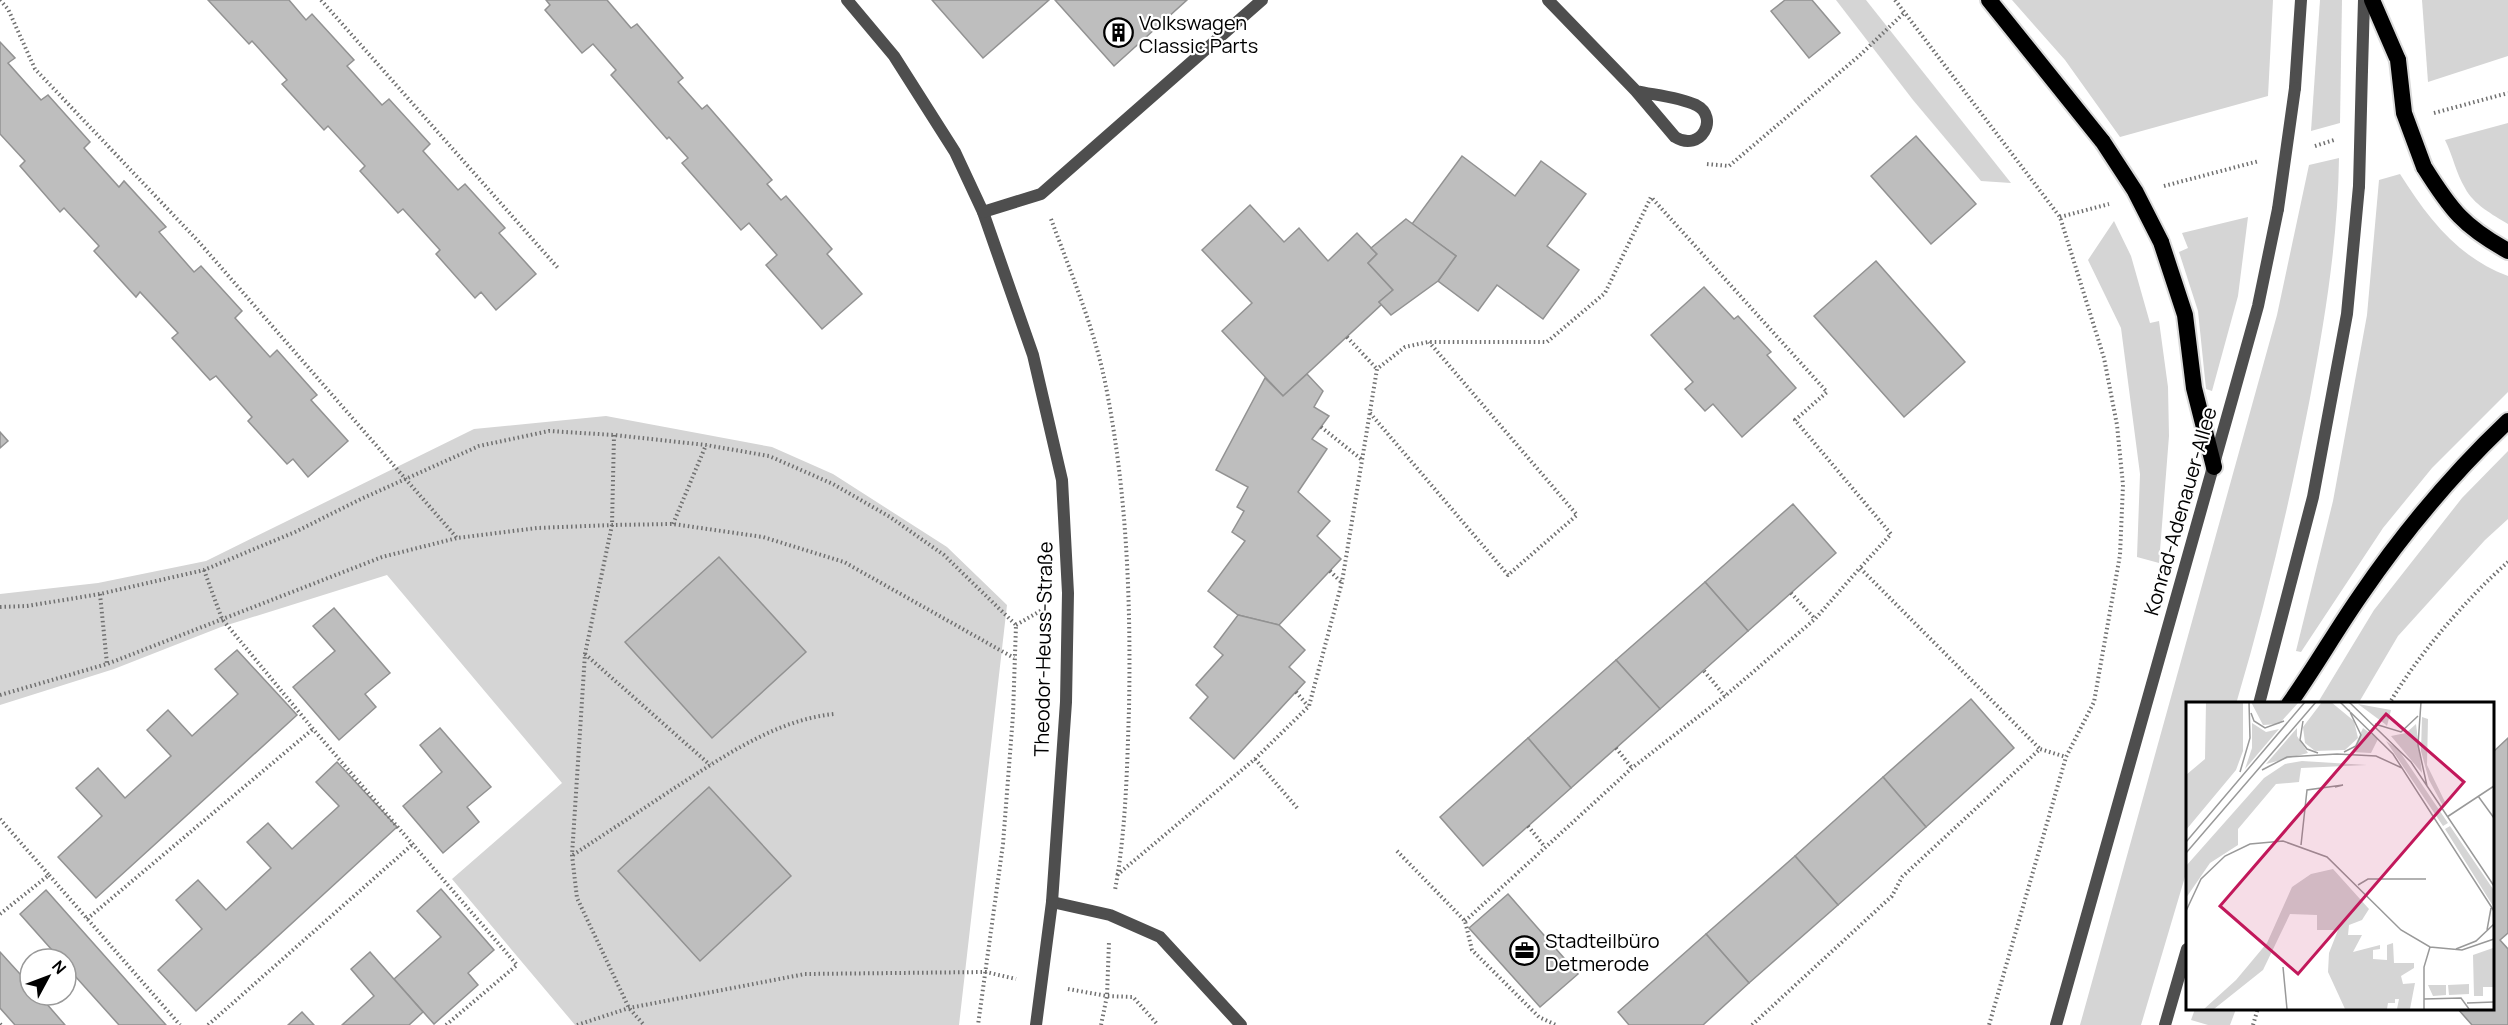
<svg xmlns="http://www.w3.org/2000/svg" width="2508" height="1025" font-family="Manrope,sans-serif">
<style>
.green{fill:#d5d5d5}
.building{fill:#bebebe;stroke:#929292;stroke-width:1.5}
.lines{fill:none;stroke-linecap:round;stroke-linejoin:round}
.trunk-casing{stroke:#dbdbdb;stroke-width:20}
.path{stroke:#707070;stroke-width:4;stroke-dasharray:1.5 3;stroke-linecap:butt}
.service{stroke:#4e4e4e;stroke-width:12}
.minor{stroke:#4e4e4e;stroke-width:12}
.tertiary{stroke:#4e4e4e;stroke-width:12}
.trunk{stroke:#000;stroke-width:16}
.trunk-bridge-casing{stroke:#dbdbdb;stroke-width:20;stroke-linecap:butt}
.tertiary-bridge{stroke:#4e4e4e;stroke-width:12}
.trunk-bridge{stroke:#000;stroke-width:16}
.labels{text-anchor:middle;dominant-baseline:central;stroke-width:4.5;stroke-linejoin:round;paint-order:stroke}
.poi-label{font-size:20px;fill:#000;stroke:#fff;text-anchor:start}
.street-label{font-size:20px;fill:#000;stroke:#fff}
.inset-road{fill:none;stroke:#999;stroke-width:1.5}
.view{fill:#c2185b;fill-opacity:0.15;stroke:#c2185b;stroke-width:3}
.inset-edge{fill:none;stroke:#000;stroke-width:3}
</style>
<rect width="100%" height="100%" fill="#fff"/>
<!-- green -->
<g class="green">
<path d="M1836,0H1866L2011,183L1981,181L1913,100Z"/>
<path d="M2012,0H2273L2268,96L2120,137L2065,60Z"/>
<path d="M2320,0H2342L2340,123L2311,131Z"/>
<path d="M2422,0H2508V56L2428,82Z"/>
<path d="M2508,123V224C2493,215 2473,204 2465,188C2456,173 2453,156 2445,140Z"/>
<path d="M2339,158C2338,239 2325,319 2310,398C2290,501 2266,603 2236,704H2187V870L2141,1025H2080L2277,315L2309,165Z"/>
<path d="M2400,174C2428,218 2457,257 2508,276V392L2432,468L2383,528L2301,652L2296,651L2333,501L2367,315L2379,180Z"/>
<path d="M2248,217L2238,296L2212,391L2206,389L2198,311L2179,252L2188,248L2182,233Z"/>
<path d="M2114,221L2131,256L2150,323L2159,321L2168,387L2169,436L2159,563L2137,557L2140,474L2121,328L2088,260Z"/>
<path d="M606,416L772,447L833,474L947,547L1007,605L959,1025H575L452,879L562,783L387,575L221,627L114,669L0,705V594L98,583L206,561L474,429Z"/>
<path d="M2508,451V519L2485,540L2398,636L2358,704H2317L2374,610L2462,498Z"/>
<path d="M2195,1009V1008L2236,1009L2230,1025H2208L2191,1020Z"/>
</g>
<!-- building -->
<g class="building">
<path d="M208,0H289L306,20L312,14L354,60L347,66L382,105L389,99L430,144L423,151L458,190L465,184L505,228L499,233L536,274L496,310L481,292L475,298L436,254L440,250L403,209L398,213L360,171L365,166L328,126L324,130L282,84L287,80L252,41L249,44Z"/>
<path d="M546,0H607L631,28L637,24L683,78L678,82L702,109L707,105L772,180L767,184L781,200L786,196L832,249L827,254L862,294L822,329L766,265L777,255L749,223L741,230L682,163L688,158L669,137L667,139L611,75L616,70L593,44L582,53L545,10L550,5Z"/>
<path d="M932,0H1049L983,58Z"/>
<path d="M1055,0H1187L1114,66Z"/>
<path d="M1785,0H1812L1840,33L1809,58L1771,11Z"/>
<path d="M0,42L15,58L8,63L41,100L48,95L90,142L84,148L119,187L124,181L166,227L159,232L194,272L201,266L242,311L235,318L270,357L277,350L317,395L311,400L348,441L308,477L293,459L287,464L248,421L252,417L216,376L210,380L172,338L178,333L140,292L136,297L94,251L99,246L64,208L60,212L20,166L25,161L0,134Z"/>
<path d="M1916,136L1976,204L1931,244L1871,176Z"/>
<path d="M1462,156L1515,196L1541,161L1586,194L1547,246L1579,270L1543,319L1497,285L1478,311L1438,281L1456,256L1412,224Z"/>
<path d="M1250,205L1284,242L1299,228L1328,261L1357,233L1377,254L1368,263L1393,290L1379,302L1382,304L1283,396L1222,331L1252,303L1202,250Z"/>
<path d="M1406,219L1456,256L1438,281L1391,315L1379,302L1393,290L1368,263L1377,254L1371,248Z"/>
<path d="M1876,261L1965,362L1904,417L1814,316Z"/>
<path d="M1704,287L1734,319L1738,316L1771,352L1767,355L1796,388L1742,437L1713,404L1705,411L1685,389L1693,382L1651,335Z"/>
<path d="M1307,374L1323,391L1314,407L1329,416L1312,439L1327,449L1298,492L1330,521L1317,536L1341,559L1279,625L1238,615L1208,591L1245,541L1232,532L1244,511L1237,507L1248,487L1216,470L1265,378L1283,396Z"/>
<path d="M0,432L8,441L0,448Z"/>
<path d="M1793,504L1836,553L1748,631L1705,582Z"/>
<path d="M719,557L806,652L712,738L625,642Z"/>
<path d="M1705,582L1748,631L1660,709L1616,660Z"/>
<path d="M334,608L390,673L365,694L376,707L339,740L293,687L335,651L313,626Z"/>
<path d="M1238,615L1279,625L1305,650L1289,667L1305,682L1234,759L1190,718L1208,697L1196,685L1223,655L1214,647Z"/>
<path d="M237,650L297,715L96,898L58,857L102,816L76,788L98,768L125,798L171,756L147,730L168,710L192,736L238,694L215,669Z"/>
<path d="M1616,660L1660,709L1571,788L1528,738Z"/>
<path d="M1971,699L2014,748L1926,827L1883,777Z"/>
<path d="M440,728L491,787L467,807L479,822L443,853L403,806L442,772L420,745Z"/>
<path d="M1528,738L1571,788L1483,866L1440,817Z"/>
<path d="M2508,738V933L2500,940L2508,949V1025H2472L2457,1008H2492V753Z"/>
<path d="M337,762L397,827L196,1011L158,970L202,929L176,900L198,880L226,910L271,868L247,842L268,823L292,849L339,806L316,782Z"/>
<path d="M1883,777L1926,827L1838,905L1795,856Z"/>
<path d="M709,787L791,876L700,961L618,871Z"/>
<path d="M1795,856L1838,905L1749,983L1706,934Z"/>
<path d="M441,889L494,950L468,973L478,985L434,1024L394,979L441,937L417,911Z"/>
<path d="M46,890L166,1025H119L66,966V959H60L20,914Z"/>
<path d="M1508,894L1578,974L1540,1007L1469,928Z"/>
<path d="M1706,934L1749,983L1703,1025H1629L1618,1012Z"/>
<path d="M0,952L30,985V995H39L65,1025H15L0,1008Z"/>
<path d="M370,952L423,1012L409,1025H342L374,996L351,969Z"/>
<path d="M302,1012L314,1025H288Z"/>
</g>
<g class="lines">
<defs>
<g id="trunk">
<path d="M1989,0L2103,142"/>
<path d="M2372,0L2398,60"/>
<path d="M2424,167C2451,210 2463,226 2508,251"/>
<path d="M2161,242L2185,315L2194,388L2214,467"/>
<path d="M2289,704C2314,669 2335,632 2360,596C2403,533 2452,474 2508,421"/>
</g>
</defs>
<!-- trunk casing -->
<use href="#trunk" class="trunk-casing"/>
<!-- path -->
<g class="path">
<path d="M0,0L8,9L35,69L198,241L457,538"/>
<path d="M321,0L558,268"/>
<path d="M1895,0L2060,217L2104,358L2117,425L2123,485L2120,555L2094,702L2066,757L1989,1025"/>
<path d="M2434,113L2508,93"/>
<path d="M2315,146L2334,140"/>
<path d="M1707,164L1729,166L1859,56L1904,13"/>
<path d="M2164,186L2259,161"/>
<path d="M2060,217L2109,204"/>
<path d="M1051,219C1072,276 1096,332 1107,392C1127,496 1131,603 1129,709C1127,769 1126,831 1115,890"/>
<path d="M1347,337L1377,369"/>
<path d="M1370,413L1508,575L1577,515L1429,342"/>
<path d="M1321,427L1361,459"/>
<path d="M614,435L612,525L585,654L572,855L577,898L629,1008L644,1025"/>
<path d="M673,524L706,445"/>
<path d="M204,570L222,619L313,729L517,965L446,1025"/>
<path d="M1330,571L1341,582"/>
<path d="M1791,593L1815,619"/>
<path d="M100,594L107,664"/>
<path d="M0,607L27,606L100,594L204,570L295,532L361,499L479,446L549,431L614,435L706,445L769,456L833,484L890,517L944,555L1016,625L1013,715L1003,844L978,1025"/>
<path d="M1016,625L1042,610"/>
<path d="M585,654L710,765"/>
<path d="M1704,671L1725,696"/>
<path d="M1296,692L1308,706"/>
<path d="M0,695L107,664L382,557L457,538L537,528L612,525L673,524L763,537L844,562L1014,658"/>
<path d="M2389,704C2417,656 2466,599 2508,562"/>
<path d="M1616,748L1632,768"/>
<path d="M1255,759L1299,810"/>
<path d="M0,819L49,875"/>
<path d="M1528,826L1545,847"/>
<path d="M1397,851L1465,921L1472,950L1539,1017L1556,1025"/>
<path d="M573,855C606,833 640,811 673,789C723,757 775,720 834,714"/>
<path d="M1117,875L1255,759L1309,706L1342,582L1377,369L1405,347L1428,342H1547L1605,293L1651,197L1827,392L1795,420L1891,534L1860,568"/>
<path d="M0,914L49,875L180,1025"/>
<path d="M87,919L313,729"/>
<path d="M1465,921L1632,768L1725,696L1815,619L1860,568L2040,749"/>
<path d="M1068,989L1107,996L1133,997L1158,1025"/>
<path d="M0,1024L1,1025"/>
<path d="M208,1025L414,843"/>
<path d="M577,1025L629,1008L805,974L986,972L1016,979"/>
<path d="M1101,1025L1107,996L1109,942"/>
<path d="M1752,1025L1892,896L1902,877L2040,749L2066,757"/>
<path d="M2253,1025L2258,1008"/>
</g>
<!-- service -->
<path class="service" d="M1052,902L1110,915L1160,937L1241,1025"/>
<!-- minor -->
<g class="minor">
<path d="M847,0L894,56L955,152L983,212L1033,355L1062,480L1068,593L1066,702L1052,902L1036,1025"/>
<path d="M1548,0L1636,91L1675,137C1701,153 1720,117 1696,105C1679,97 1655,95 1636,91"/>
<path d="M983,212L1041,194L1262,0"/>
</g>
<!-- tertiary -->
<g class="tertiary">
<path d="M2362,70L2364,0"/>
<path d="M2295,88L2301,0"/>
<path d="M2259,704L2313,497L2347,314L2359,186"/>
<path d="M2056,1025L2233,396L2258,306L2278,209"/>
<path d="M2165,1025L2187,949"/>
</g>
<!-- trunk -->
<use href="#trunk" class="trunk"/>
<defs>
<g id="trunk-bridge">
<path d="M2398,60L2404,113L2424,167"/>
<path d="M2103,142L2135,191L2161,242"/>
</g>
</defs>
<!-- trunk-bridge casing -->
<use href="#trunk-bridge" class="trunk-bridge-casing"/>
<!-- tertiary-bridge -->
<g class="tertiary-bridge">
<path d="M2359,186L2362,70"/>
<path d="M2278,209L2295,88"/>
</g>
<!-- trunk-bridge -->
<use href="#trunk-bridge" class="trunk-bridge"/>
</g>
<!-- icons -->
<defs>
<symbol id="building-ring" viewBox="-11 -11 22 22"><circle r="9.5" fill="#fff" stroke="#000" stroke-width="1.5"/><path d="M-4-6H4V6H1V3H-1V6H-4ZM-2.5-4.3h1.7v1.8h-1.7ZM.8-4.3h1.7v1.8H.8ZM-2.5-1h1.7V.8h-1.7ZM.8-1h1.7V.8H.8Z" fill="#000"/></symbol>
<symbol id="office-ring" viewBox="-11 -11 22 22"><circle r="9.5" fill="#fff" stroke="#000" stroke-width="1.5"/><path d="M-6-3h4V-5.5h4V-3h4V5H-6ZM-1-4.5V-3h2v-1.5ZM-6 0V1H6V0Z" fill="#000"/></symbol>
</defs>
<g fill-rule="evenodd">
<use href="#building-ring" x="1102" y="16" width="33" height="33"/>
<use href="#office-ring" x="1508" y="934" width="33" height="33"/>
</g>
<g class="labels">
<!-- poi labels -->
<g class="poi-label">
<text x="1139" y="22">Volkswagen<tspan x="1139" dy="23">Classic Parts</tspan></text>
<text x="1545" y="940">Stadteilbüro<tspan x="1545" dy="23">Detmerode</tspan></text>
</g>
<!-- street labels -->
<g class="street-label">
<text transform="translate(2180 511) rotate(-74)">Konrad-Adenauer-Allee</text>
<text transform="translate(1043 649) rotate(-89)">Theodor-Heuss-Straße</text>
</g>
</g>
<!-- overview -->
<g transform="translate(2186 702)">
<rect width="308" height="308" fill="#fff"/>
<path d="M20,0H57V49L50,68L0,128V73L19,57ZM65,0H113L93,22L77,23ZM136,0H145L168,19L172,36L159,48L129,49L119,41L117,25ZM172,2L205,8L201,24L199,22ZM236,15L242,17L241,63L260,102L257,104L243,78L235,49ZM66,21L80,30L93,27L59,67L66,46ZM230,22L236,71L205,34L220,31ZM111,26V34L122,51L80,62ZM177,26L192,37L185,51L166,50ZM200,39L212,47L262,121L257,124ZM116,59L181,63L115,66L113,80L90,82L52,127V143L24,161L0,196V164L78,76L99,62ZM264,124L307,187V204L259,127ZM147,167L183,207L176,218L163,223L162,233H176L167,250L194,243V247L187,248V257L201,258V243L207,241L208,261H228V266L215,274L217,282L229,281L224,307H211L213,297H209V301H202L201,307H159L142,270L143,251L152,228H131V213L104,212L77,268L28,307H18L50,278L81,241L106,185L125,172ZM307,246V285H297V294H288L287,253ZM283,282V292L263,293L262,283ZM242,283H260V293L247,294Z" fill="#d5d5d5"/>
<path class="inset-road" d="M154,0L207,52L308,209M163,0L225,60L308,184M235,0L232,43L241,84M65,11L68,19L79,26L98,19M117,19L114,38L121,47L132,51M189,22L215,30L232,14M158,50L170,44L175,33L163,8M76,68L101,55L151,52L190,54L216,66M54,70L64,36L63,0M292,94L308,116M261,115L308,84M0,140L119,0M115,143L121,88L157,83L149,85M0,151L130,0M172,183L182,177H240M0,209L15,177L39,154L64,142L97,139L141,155L215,228L244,245L276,248L308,237M301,228L305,206M270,247L290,239L308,222M97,265L101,307M238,297L275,296L283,307M281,301L308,300M238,307V265L244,245"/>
<path class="view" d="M200,12L278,80L112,272L34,204Z"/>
<rect width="308" height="308" class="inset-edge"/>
</g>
<!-- north arrow -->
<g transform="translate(48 977) rotate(49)"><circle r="28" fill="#ffffff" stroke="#999999" stroke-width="1.5"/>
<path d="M0-4.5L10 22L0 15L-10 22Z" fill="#000000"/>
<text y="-9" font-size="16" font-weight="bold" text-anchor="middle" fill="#000000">N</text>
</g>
</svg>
